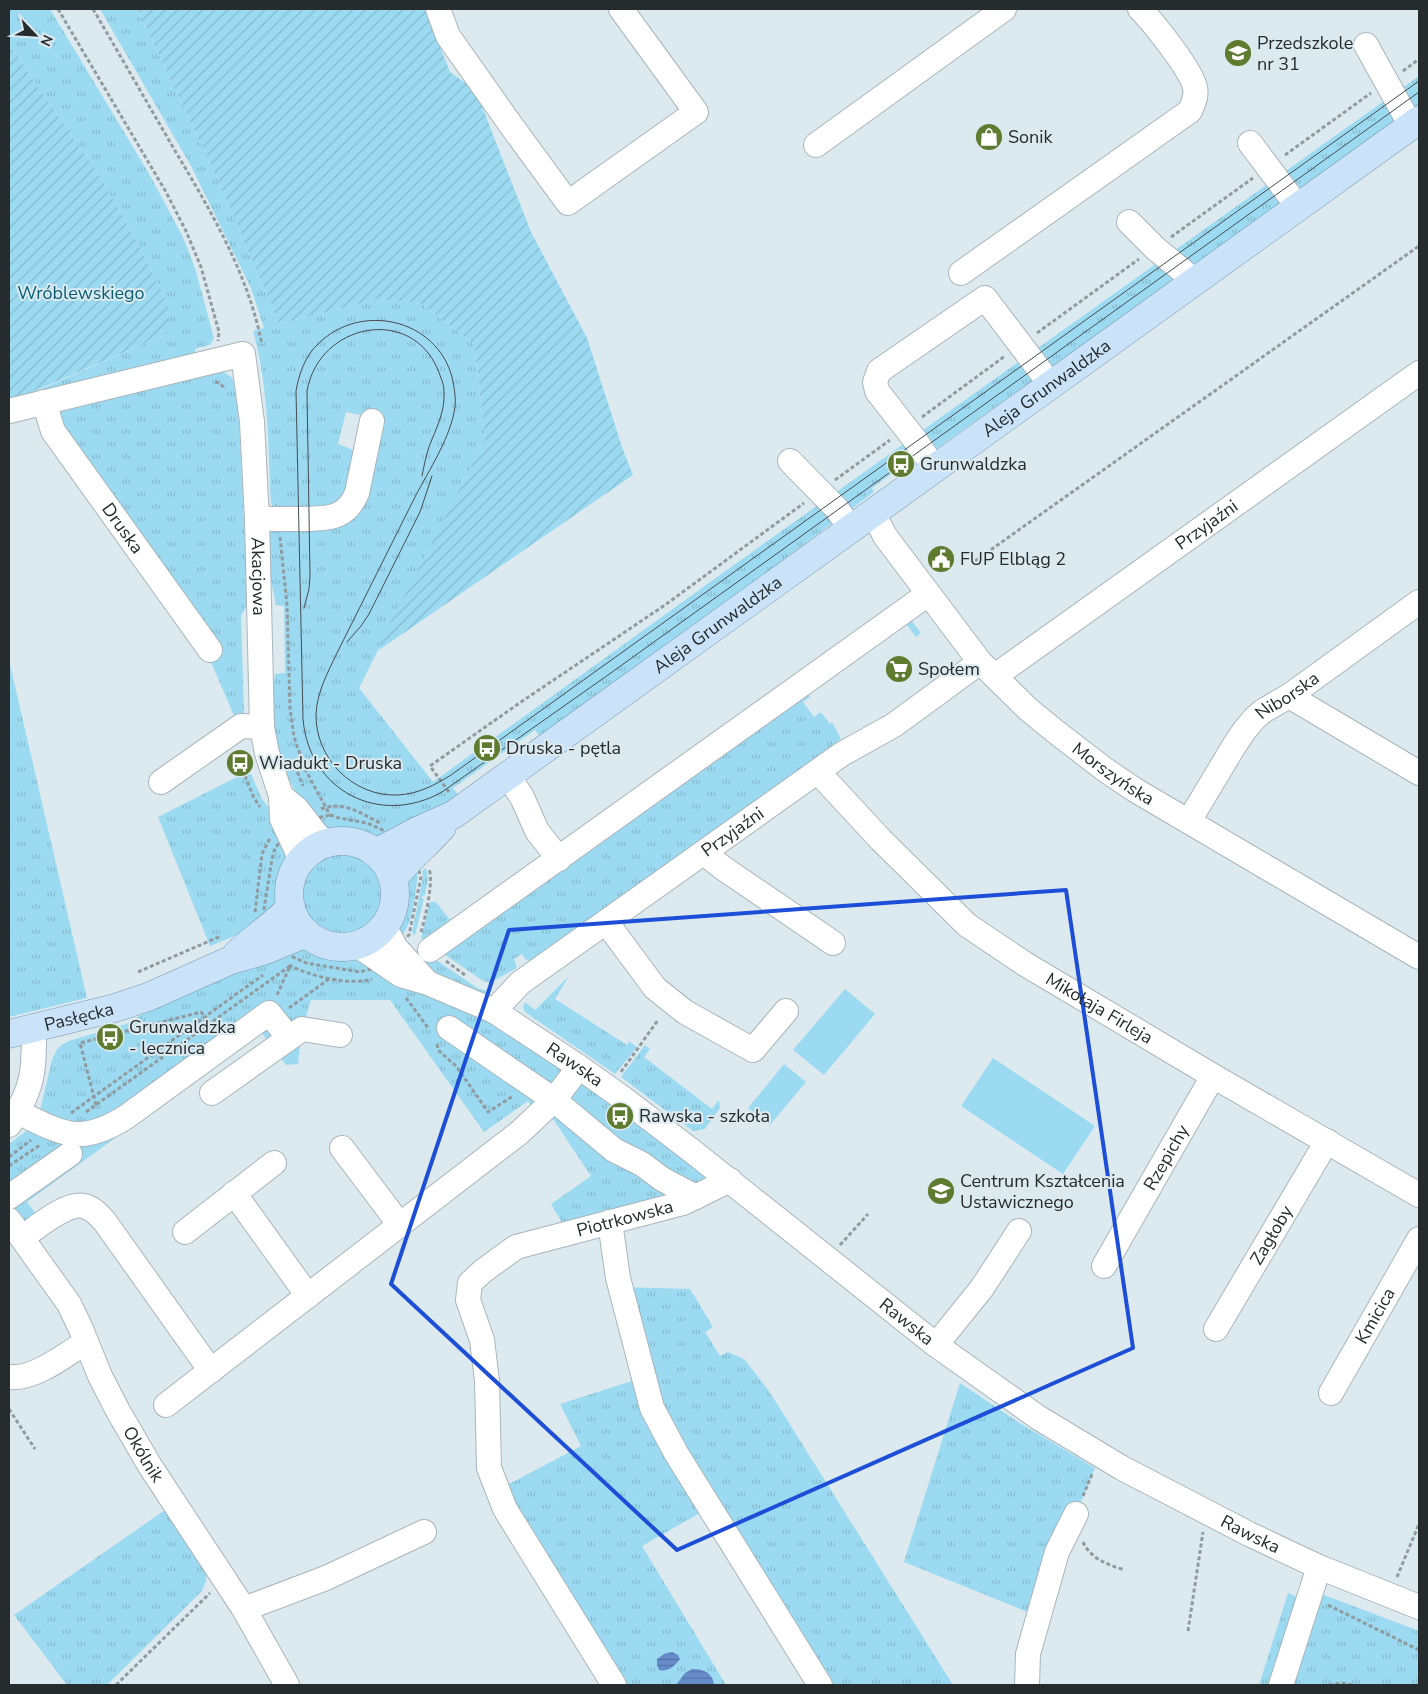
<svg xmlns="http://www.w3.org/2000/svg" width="1428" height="1694" font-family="'Nunito Sans',sans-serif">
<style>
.grass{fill:url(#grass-tufts)}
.park{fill:#9bdaf1}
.garden{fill:url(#garden-furrows)}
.water{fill:url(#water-rules)}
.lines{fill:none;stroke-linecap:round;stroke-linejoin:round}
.minor-casing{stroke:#a8b5ba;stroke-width:26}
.major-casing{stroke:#7997ae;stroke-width:29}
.path{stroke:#919b9f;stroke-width:3;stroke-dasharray:4 2.5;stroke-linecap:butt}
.minor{stroke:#fff;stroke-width:24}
.major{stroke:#cae3f8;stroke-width:28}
.tram{stroke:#464c4f;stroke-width:1}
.marked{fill:none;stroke:#1d4ed8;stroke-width:4;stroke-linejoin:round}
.labels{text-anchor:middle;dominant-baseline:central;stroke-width:4;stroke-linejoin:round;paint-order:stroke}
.poi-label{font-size:18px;fill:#262b2d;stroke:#dceaef;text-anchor:start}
.park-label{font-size:18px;fill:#075e75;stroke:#dceaef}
.street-label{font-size:18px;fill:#262b2d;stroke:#dceaef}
</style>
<defs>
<pattern id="grass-tufts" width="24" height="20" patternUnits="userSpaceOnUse" patternTransform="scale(1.25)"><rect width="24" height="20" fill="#9bdaf1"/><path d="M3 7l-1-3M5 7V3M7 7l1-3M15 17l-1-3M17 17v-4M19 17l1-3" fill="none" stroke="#85bbcf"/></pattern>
<pattern id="garden-furrows" width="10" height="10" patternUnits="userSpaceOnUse" patternTransform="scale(1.25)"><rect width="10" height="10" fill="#9bdaf1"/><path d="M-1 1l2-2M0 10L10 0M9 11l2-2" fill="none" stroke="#85bbcf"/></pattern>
<pattern id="water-rules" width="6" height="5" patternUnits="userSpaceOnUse" patternTransform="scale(1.25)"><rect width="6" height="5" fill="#668ccb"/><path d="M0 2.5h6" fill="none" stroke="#5473a5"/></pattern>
</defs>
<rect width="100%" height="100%" fill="#dceaef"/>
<!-- grass -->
<g class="grass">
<path d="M9,9H50L148,172L183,237L195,268L214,338L210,345L197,348L195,350L194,359L14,401L167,334L163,294L133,234L99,175L9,44Z"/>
<path d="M100,9H137L217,178L279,324L378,299L422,304L474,344L485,439L359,688L433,782L706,585L1419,76V106L926,456L918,455L872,488L874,492L542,739L535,730L453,788L460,797L417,824L366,840L353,835L332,833L304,808L288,778L279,753L273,726L271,709L275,674L285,673L284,606L276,605C272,581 262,553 271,530L335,522L379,419L346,412L338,444L351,449L357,459L339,508H273L271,503C268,446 269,387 253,331L264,328L251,288L191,166Z"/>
<path d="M222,371L231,377L234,382L239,420L248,603L241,616L244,714L235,718L211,662L223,653L61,426L59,417L62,408Z"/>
<path d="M904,611L921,633L916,637L906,624L808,693L810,697L803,702L814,717L821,712L830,724L832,722L841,739L531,961L526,960L522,954L514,959L517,968L489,983L480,979L421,938L430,902H436L458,930Z"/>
<path d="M9,660L87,998L9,1017Z"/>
<path d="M251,774L262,799L272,812L291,860L285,876L280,903L242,933L210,946L158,817L239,776Z"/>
<circle cx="342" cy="894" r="41"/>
<path d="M426,868L428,879L425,895L422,896V898L424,899L415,935L412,933L423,877L422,871Z"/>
<path d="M415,869L418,876C414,898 414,924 398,941L395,928L401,908L402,887Z"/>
<path d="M309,945L334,954H352L479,1014L590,1085L721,1185L568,1233L551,1204L591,1176L553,1119L544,1125L528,1101L484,1132L390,1000H311L302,1029L298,1064L286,1065L261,1032L27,1202L43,1223L22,1238L9,1220V1144L26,1131L40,1110L52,1060L57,1049L63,1044L69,1041L126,1024L151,1009L226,977L281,949Z"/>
<path d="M430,956L479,989L493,992L483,993L477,992L432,973L425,962Z"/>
<path d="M569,976L555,999L627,1045L629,1041L637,1047L615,1074L525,1012L523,1007L525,1002L535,1010Z"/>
<path d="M645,1045L650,1049L644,1057L712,1109L719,1100L720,1108L705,1129L693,1131L621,1077Z"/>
<path d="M621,1287L690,1289L713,1327L705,1332L720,1356L728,1352L744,1359L769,1391L953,1685H819L709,1508L642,1546L726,1685H610L494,1492L581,1446L560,1404L644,1377Z"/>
<path d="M960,1383L1018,1422L1095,1468L1076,1514L1045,1619L904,1562Z"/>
<path d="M165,1510L207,1570L206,1581L202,1591L107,1685H67L14,1615Z"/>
<path d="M1311,1590L1419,1631V1685H1259L1288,1593L1307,1602Z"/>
</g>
<!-- park -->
<g class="park">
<path d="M845,989L875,1014L824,1075L793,1050Z"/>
<path d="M993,1058L1095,1126L1063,1174L961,1106Z"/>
<path d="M784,1064L806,1082L770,1125L748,1108Z"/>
</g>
<!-- garden -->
<g class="garden">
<path d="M137,9H425L450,72L476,91L531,232L587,338L623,450L633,475L379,650L382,639L485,439L474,344L422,304L378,299L279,324L217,178Z"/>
<path d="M9,44L99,175L133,234L163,294L169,311L167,334L9,402Z"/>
</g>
<!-- water -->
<g class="water">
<path d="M672,1652L678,1655L680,1659C675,1666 668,1672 659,1670L657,1665V1659L664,1654Z"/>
<path d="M692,1669C704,1669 713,1673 714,1685H676L685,1673Z"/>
</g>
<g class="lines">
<defs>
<g id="minor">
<path d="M438,9L448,36L513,128L568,203L696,112L621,9"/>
<path d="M1366,45L1411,126"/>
<path d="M1250,143L1298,207"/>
<path d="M816,145L1004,9"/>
<path d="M1129,222L1155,248L1195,281"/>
<path d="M961,273L1190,111C1193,103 1197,97 1195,88C1193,72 1153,22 1140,9"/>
<path id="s1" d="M44,402L53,431L210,650"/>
<path id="s2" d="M9,411L243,354L252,422L257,519L262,727L267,753L281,796L282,819L297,851L299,862"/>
<path d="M790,461L837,509L851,529"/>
<path d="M935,469L916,441L877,391L875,382L879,371L985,298L1051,385"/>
<path id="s3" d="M873,513L885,536L980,662L1029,710L1056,732L1104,769L1135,790L1419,957"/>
<path d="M257,519C276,518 325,522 339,514C348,510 353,502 357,493L372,421"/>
<path id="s4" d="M995,676L1419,373"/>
<path d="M1289,696L1419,773"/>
<path id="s5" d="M818,772L881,840L967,925L1025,964L1213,1076L1419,1195"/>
<path d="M508,776L522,797L537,831L559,859"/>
<path d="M161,782L241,726L262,727"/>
<path d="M281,796L297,809L317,835L327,843"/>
<path id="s6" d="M1189,821L1234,746L1244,731L1254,719L1263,711L1289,696L1419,602"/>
<path d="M704,853L723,868L833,943"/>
<path d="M606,922L655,988L685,1012L753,1050L786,1011"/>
<path d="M384,926L396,948L425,980"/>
<path id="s7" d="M357,945L401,975L428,983L494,1011L579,1067L624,1099L692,1151L936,1345L1039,1418L1122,1468L1249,1534L1319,1567L1419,1607"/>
<path d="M430,950L928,594"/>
<path id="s8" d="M494,1011L520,983L842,754L894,725L980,662"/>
<path d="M449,1028L554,1100L614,1150L642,1164L662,1179L696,1197"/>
<path d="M212,1093L302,1029L340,1035"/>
<path d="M18,1112C63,1134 80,1146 126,1117L269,1013L289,1038"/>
<path d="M9,1125C34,1088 34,1071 34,1028"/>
<path d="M342,1148L400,1225"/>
<path d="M234,1193L308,1296"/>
<path d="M9,1197L70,1154"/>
<path id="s9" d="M9,1220L69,1304L81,1329L100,1376L118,1411L150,1466L244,1609L287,1685"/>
<path d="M610,1222L618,1278L652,1408L676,1453L820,1685"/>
<path d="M185,1232L274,1163"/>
<path d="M22,1238C36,1228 66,1202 84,1206C93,1208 99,1215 105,1222L211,1371"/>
<path id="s10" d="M1104,1266L1213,1076"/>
<path id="s11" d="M1216,1329L1327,1141"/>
<path d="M936,1345L982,1288L1019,1231"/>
<path d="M9,1377C34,1380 65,1355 86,1342"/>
<path id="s12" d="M1331,1393L1419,1239"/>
<path d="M166,1405L519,1133L554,1100L579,1067"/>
<path d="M244,1609L326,1578L424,1532"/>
<path id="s13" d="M614,1685L505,1509L489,1468L487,1381L482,1340L468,1300L470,1283L483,1271L516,1247L683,1203L730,1180"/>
<path d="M1027,1685L1028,1654L1057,1552L1076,1514"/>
<path d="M1281,1685L1319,1567"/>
</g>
<g id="major">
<circle cx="342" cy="894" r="53"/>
<path id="s14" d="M373,851L383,849L417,831L453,815L1419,120"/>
<path d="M393,879C407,860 426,845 442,827"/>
<path d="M237,954C254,937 275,925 291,907"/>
<path id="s15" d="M9,1034L115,1008L148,997L231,960L263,951L297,937L307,934"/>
</g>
</defs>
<!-- minor casing -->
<use href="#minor" class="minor-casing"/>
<!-- major casing -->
<use href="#major" class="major-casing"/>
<!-- path -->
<g class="path">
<path d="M58,9L166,192L186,231L201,267L219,332L218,341"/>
<path d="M93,9C121,57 149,106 177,154C212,213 249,276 262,345"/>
<path d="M1403,71L1419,59"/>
<path d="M1285,155L1371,93"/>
<path d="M1171,237L1253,178"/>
<path d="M1037,333L1139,259"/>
<path d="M215,382L219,383L226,389"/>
<path d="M922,417L1005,356"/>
<path d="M835,480L890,440"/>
<path d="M280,537L287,605L290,709L294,737L306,771L330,815"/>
<path d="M975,561L1419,246"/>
<path d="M242,750L246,779L254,798L260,807"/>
<path d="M295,766L303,786"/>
<path d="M449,792L430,766L518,704L665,605L804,503"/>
<path d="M321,809C345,800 361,814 382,824"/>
<path d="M330,815L339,818L367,823L394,835L418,869L421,877L409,935L371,969L360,972L306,963L293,957L285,949L265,914L264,909L272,859L275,848L280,842L321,817Z"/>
<path d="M255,912L262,854L270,838"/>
<path d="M421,932C425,919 434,881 429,869"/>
<path d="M446,961L465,975"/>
<path d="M289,965C309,976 350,986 372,979"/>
<path d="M138,972L221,936"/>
<path d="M277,995L290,966"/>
<path d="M406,998L429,1029"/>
<path d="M289,1008L329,979"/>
<path d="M437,1044L438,1050L456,1066L488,1112L513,1096"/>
<path d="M621,1072L658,1020"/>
<path d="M96,1105L80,1043L201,1012L210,1023"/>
<path d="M86,1112L290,966"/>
<path d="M71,1113L263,975"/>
<path d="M9,1157L31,1140"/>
<path d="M9,1166L40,1145"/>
<path d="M840,1245L868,1214"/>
<path d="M9,1409L35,1449"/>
<path d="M1083,1496L1093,1472"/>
<path d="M1083,1542C1091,1559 1108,1565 1125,1570"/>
<path d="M1397,1577L1419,1524"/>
<path d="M1328,1605L1419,1650"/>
<path d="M1188,1631L1203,1532"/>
<path d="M116,1685L210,1593"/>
<path d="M1329,1685L1342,1683L1352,1685"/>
</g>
<!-- minor -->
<use href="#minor" class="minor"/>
<!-- major -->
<use href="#major" class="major"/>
<!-- tram -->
<g class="tram">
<path d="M1419,81L451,775C435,785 418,794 398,795C353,797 315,758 316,714C317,692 328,672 337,653C363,601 389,549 415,497C429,470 451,437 455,407C456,397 454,386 452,377C436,318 360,302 318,344C305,356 299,374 296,391L303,719C309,791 380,827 442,792L608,675L1419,92"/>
<path d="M304,608L309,589L310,576L307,391C319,323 411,305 438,370C441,378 444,384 444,392C445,413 436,428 429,447C426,456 424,466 422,476"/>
<path d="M347,642L361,626L369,614L420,512L432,476"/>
</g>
</g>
<!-- marked area -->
<path class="marked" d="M1066,890L1133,1348L677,1550L391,1284L509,930Z"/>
<!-- icons -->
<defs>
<symbol id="school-disc" viewBox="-11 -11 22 22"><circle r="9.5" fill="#5e7b30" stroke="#dceaef"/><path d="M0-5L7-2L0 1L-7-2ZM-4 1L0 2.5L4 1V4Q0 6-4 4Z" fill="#fff"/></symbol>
<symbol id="shop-disc" viewBox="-11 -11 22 22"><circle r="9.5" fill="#5e7b30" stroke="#dceaef"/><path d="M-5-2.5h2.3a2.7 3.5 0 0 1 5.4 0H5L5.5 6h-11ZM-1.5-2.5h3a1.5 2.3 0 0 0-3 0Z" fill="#fff"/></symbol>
<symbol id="bus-disc" viewBox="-11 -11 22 22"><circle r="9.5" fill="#5e7b30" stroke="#dceaef"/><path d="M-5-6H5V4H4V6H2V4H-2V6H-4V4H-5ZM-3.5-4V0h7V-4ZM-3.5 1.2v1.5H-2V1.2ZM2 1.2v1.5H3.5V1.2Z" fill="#fff"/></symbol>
<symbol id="civic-disc" viewBox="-11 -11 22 22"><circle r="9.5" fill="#5e7b30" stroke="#dceaef"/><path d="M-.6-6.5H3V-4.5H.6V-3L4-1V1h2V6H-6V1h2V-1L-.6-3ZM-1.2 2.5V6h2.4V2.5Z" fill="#fff"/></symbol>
<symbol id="supermarket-disc" viewBox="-11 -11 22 22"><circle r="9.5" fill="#5e7b30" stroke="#dceaef"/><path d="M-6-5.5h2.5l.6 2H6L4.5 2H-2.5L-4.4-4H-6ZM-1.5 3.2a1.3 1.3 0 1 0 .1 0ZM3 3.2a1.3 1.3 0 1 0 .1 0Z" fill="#fff"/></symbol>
</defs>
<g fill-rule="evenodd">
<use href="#school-disc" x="1222" y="37" width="32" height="32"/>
<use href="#shop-disc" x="973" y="121" width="32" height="32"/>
<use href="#bus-disc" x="885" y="448" width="32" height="32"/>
<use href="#civic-disc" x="925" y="543" width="32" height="32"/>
<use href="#supermarket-disc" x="883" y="653" width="32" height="32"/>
<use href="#bus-disc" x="471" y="732" width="32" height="32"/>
<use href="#bus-disc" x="224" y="747" width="32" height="32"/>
<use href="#bus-disc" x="94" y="1021" width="32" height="32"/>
<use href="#bus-disc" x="604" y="1100" width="32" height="32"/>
<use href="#school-disc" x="925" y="1175" width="32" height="32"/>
</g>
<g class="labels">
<!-- poi labels -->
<g class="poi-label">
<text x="1257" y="43">Przedszkole<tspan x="1257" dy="21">nr 31</tspan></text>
<text x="1008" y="137">Sonik</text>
<text x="920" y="464">Grunwaldzka</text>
<text x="960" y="559">FUP Elbląg 2</text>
<text x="918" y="669">Społem</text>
<text x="506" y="748">Druska - pętla</text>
<text x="259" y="763">Wiadukt - Druska</text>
<text x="129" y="1027">Grunwaldzka<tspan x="129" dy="21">- lecznica</tspan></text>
<text x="639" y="1116">Rawska - szkoła</text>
<text x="960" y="1181">Centrum Kształcenia<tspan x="960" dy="21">Ustawicznego</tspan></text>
</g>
<!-- park labels -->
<g class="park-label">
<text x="81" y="293">Wróblewskiego</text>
</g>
<!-- street labels -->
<g class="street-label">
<text stroke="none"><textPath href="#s14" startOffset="819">Aleja Grunwaldzka</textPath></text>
<text stroke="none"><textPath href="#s4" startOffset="260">Przyjaźni</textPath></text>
<text stroke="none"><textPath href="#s1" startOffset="150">Druska</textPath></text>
<text stroke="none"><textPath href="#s2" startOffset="464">Akacjowa</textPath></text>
<text stroke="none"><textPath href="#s14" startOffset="414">Aleja Grunwaldzka</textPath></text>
<text stroke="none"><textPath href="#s6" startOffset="162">Niborska</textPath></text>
<text stroke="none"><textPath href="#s3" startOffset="358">Morszyńska</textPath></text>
<text stroke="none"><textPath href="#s8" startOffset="299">Przyjaźni</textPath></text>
<text stroke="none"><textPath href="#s5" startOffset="370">Mikołaja Firleja</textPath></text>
<text stroke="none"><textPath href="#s15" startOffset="72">Pasłęcka</textPath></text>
<text stroke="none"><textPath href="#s7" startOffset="250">Rawska</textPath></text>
<text stroke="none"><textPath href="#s10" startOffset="125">Rzepichy</textPath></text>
<text stroke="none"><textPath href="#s13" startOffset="610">Piotrkowska</textPath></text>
<text stroke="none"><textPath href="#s11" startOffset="109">Zagłoby</textPath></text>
<text stroke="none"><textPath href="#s12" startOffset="89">Kmicica</textPath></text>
<text stroke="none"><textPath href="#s7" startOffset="670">Rawska</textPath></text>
<text stroke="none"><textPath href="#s9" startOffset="271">Okólnik</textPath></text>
<text stroke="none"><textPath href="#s7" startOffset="1075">Rawska</textPath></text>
</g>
</g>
<!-- border -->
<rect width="1428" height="1694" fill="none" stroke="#262b2d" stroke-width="20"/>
<!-- north arrow -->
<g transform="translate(35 35) rotate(115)" stroke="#dceaef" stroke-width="4" paint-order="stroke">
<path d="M0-4L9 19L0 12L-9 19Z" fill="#262b2d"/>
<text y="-8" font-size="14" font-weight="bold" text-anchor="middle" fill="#262b2d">N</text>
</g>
</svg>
